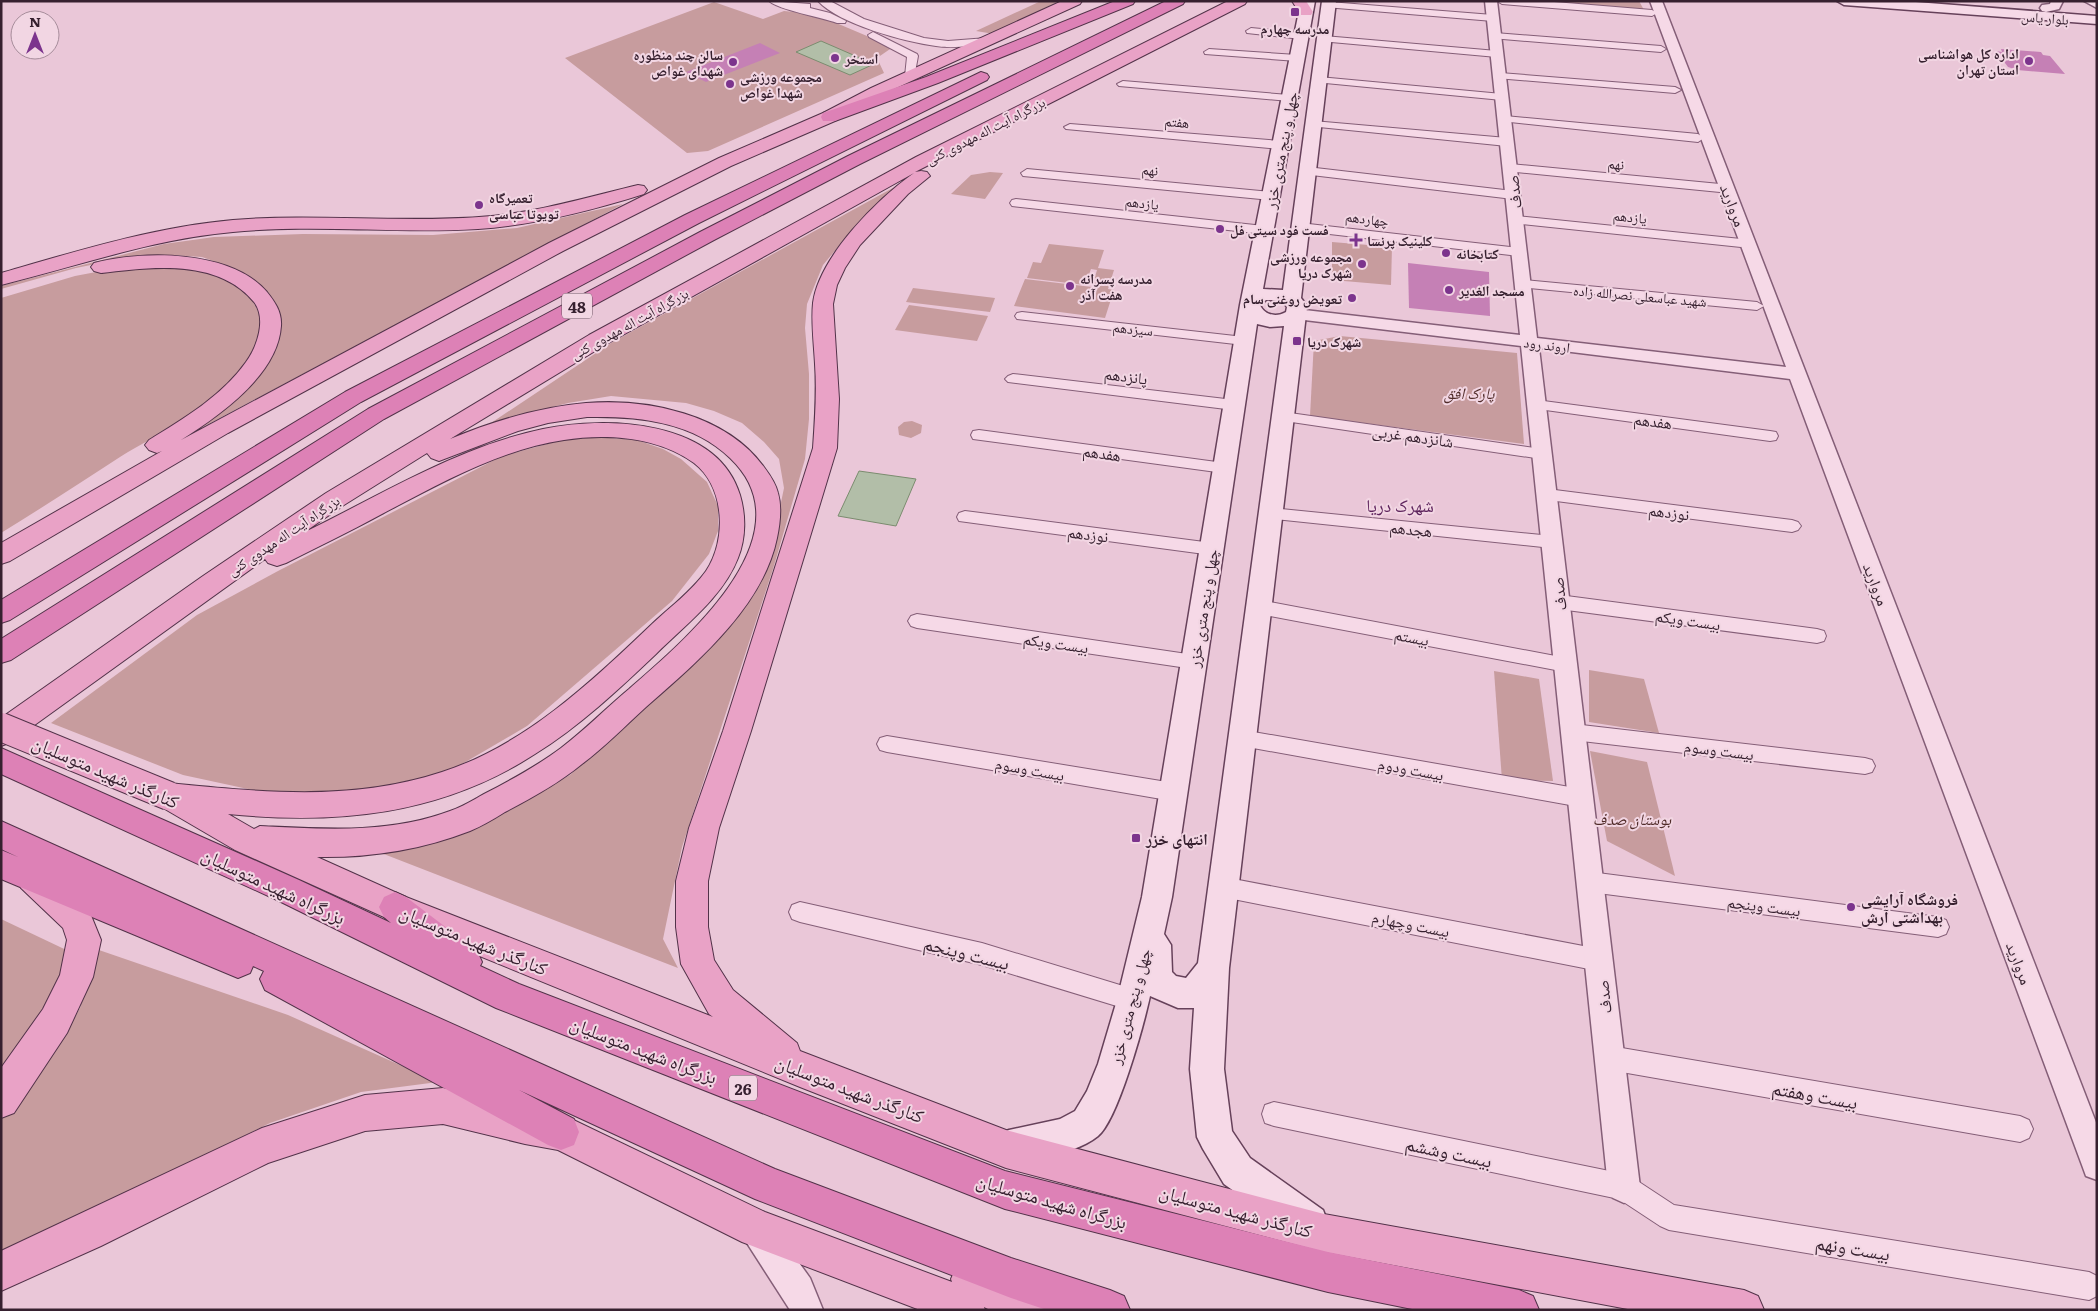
<svg xmlns="http://www.w3.org/2000/svg" width="2098" height="1311" font-family="Literata,'Noto Naskh Arabic',serif">
<style>
.green{fill:#c79c9e}
.water{fill:#b2bea8;stroke:#7b8c6f}
.building{fill:#c580b5}
.lines{fill:none;stroke-linecap:round;stroke-linejoin:round}
.minor-casing{stroke:#845e77;stroke-width:2}
.tertiary-casing{stroke:#845e77;stroke-width:3}
.secondary-casing{stroke:#66415a;stroke-width:3}
.primary-casing{stroke:#523249;stroke-width:2}
.trunk-casing{stroke:#523249;stroke-width:2}
.minor{fill:#f6d9e7;fill-rule:evenodd}
.tertiary{fill:#f6d9e7;fill-rule:evenodd}
.secondary{fill:#f6d9e7;fill-rule:evenodd}
.primary{fill:#e9a2c6;fill-rule:evenodd}
.trunk{fill:#dd81b6;fill-rule:evenodd}
.primary-bridge-casing{stroke:#523249;stroke-width:30;stroke-linecap:butt}
.primary-bridge{stroke:#e9a2c6;stroke-width:28}
.poi-dot{fill:#7c348d;stroke:#f2d6e3;stroke-width:2}
.labels{text-anchor:middle;dominant-baseline:central;stroke-width:4;stroke-linejoin:round;paint-order:stroke}
.far-street-label{font-size:14px;fill:#36202f;stroke:#f2d6e3}
.far-poi-label{font-size:14px;font-weight:bold;fill:#36202f;stroke:#f2d6e3;text-anchor:start}
.shield{fill:#f2d6e3;stroke:#6e5765;stroke-width:1}
.shield-label{font-size:15px;font-weight:bold;fill:#36202f}
.street-label{font-size:16px;fill:#36202f;stroke:#f2d6e3}
.park-label{font-size:16px;font-style:italic;fill:#502b29;stroke:#f2d6e3}
.poi-label{font-size:16px;font-weight:bold;fill:#36202f;stroke:#f2d6e3;text-anchor:start}
.neighbourhood-label{font-size:18px;fill:#5e245d;stroke:#f2d6e3}
.near-street-label{font-size:19px;fill:#36202f;stroke:#f2d6e3}
</style>
<rect width="100%" height="100%" fill="#eac7d8"/>
<!-- green -->
<g class="green">
<path d="M1041,1H1059L994,34L976,31Z"/>
<path d="M1526,1H1639L1644,10Z"/>
<path d="M714,2L763,19L784,11L815,14L893,47L877,58L884,73L708,151L687,153L565,58Z"/>
<path d="M990,172L1003,173L985,199L951,194L971,175Z"/>
<path d="M900,184L843,241L823,265L807,304L805,328L809,374V419L805,459L773,569L682,847L663,939L678,968L376,851L487,822L570,775L642,709L778,517L784,488L779,459L764,442L742,423L714,411L686,403L611,396L568,403L491,423L611,343Z"/>
<path d="M623,204L169,445L231,402L277,316L268,293L254,280L227,266L202,257L170,255L130,257L76,268L1,289V286L164,244L214,237L303,234L433,235L517,228Z"/>
<path d="M1332,242L1392,247L1391,285L1332,280Z"/>
<path d="M1049,244L1104,250L1098,268L1114,270L1108,289L1114,290L1105,318L1014,306L1025,279L1092,287L1097,270L1091,269L1085,285L1027,278L1033,262L1041,263Z"/>
<path d="M173,267C204,271 244,277 257,309C275,350 214,402 183,421C163,434 140,444 120,457C81,482 42,508 1,533V298L75,276L112,269Z"/>
<path d="M913,288L995,298L990,312L906,302Z"/>
<path d="M909,305L988,316L977,341L895,330Z"/>
<path d="M1340,336L1517,353L1524,444L1310,416L1314,341Z"/>
<path d="M912,421L922,425L921,433L911,438L899,435L898,427L904,422Z"/>
<path d="M597,437L637,440L663,449L681,459L707,482L718,506V531L709,554L672,601L527,726L457,767L400,788L295,799L183,775L51,723L197,615L278,571L502,456L562,440Z"/>
<path d="M1589,670L1644,679L1659,733L1589,722Z"/>
<path d="M1494,671L1539,679L1553,781L1502,780Z"/>
<path d="M1590,751L1647,762L1675,876L1607,841Z"/>
<path d="M1,919L79,956L1,1081Z"/>
<path d="M96,949L288,1015L438,1082L361,1092L270,1123L15,1251L1,1255V1120L15,1105L56,1050L80,1008Z"/>
</g>
<!-- water -->
<g class="water">
<path d="M821,41L874,64L850,75L796,52Z"/>
<path d="M859,471L916,479L896,526L838,516Z"/>
</g>
<!-- building -->
<g class="building">
<path d="M760,43L780,53L706,82L686,72Z"/>
<path d="M2001,49L2041,52L2043,55L2050,56L2065,74L2017,70L2008,67L1996,51L2002,52Z"/>
<path d="M1408,263L1489,272L1490,316L1409,308Z"/>
</g>
<g class="lines">
<defs>
<g id="minor">
<path d="M769,1L810,4V8L830,13L846,21L845,23H837C821,17 779,10 769,1Z"/>
<path d="M818,1H830L864,19L924,38L948,41L987,38L992,41C987,46 978,45 970,46C959,47 947,48 936,46C905,42 839,24 818,1Z"/>
<path d="M1497,1H1542L1652,10L1657,13L1652,16L1502,4Z"/>
<path d="M1329,2L1493,15L1498,18L1493,21L1325,7L1324,5Z"/>
<path d="M1251,28L1301,33L1306,36L1301,39L1247,33L1246,31Z"/>
<path d="M873,32L917,54L918,56L914,78H906L905,76L907,57L869,37L868,35Z"/>
<path d="M1495,33L1661,46L1666,49L1661,52L1491,38L1490,36L1491,34Z"/>
<path d="M1324,36L1497,51L1502,54L1497,57L1320,41L1319,39L1320,37Z"/>
<path d="M1209,49L1297,55L1302,58L1297,61L1205,54L1204,52Z"/>
<path d="M1500,73L1675,87L1681,90L1675,93L1496,78L1495,76L1496,74Z"/>
<path d="M1319,77L1502,94L1508,97L1502,100L1315,82L1314,80L1315,78Z"/>
<path d="M1123,81L1289,95L1295,98L1289,101L1119,86L1117,84Z"/>
<path d="M1505,116L1698,134L1704,138L1698,142L1501,121L1499,119L1501,117Z"/>
<path d="M1313,121L1507,138L1513,142L1507,146L1309,126L1307,124Z"/>
<path d="M1070,124L1280,141L1286,145L1280,149L1066,129L1064,127Z"/>
<path d="M1510,164L1720,184L1726,188L1720,192L1506,171L1504,168Z"/>
<path d="M1307,167L1513,191L1519,195L1513,199L1303,174L1301,171Z"/>
<path d="M1027,169L1271,192L1277,196L1271,200L1023,176L1021,173Z"/>
<path d="M1016,199L1264,226L1271,230L1264,234L1012,206L1010,203L1012,200Z"/>
<path d="M1516,216L1741,239L1748,243L1741,247L1511,223L1510,220Z"/>
<path d="M1300,223L1519,248L1526,252L1519,256L1295,230L1294,227L1295,224Z"/>
<path d="M1523,280L1757,302L1764,306L1757,310L1518,287L1516,284Z"/>
<path d="M1022,312L1244,337L1249,338L1251,341L1249,344L1244,345L1017,319L1015,316L1017,313Z"/>
<path d="M1013,374L1234,400L1239,402L1242,405L1239,408L1234,410L1008,382L1005,379L1008,376Z"/>
<path d="M1536,400L1770,431L1776,432L1778,436L1776,440L1770,441L1531,408L1528,405L1531,402Z"/>
<path d="M1283,412L1542,449L1548,450L1550,454L1548,458L1542,459L1278,420L1275,417L1278,414Z"/>
<path d="M979,430L1224,463L1230,464L1232,468L1230,472L1224,473L973,439L971,435L973,431Z"/>
<path d="M1547,489L1792,520L1798,522L1801,526L1798,530L1792,532L1541,499L1539,495L1541,491Z"/>
<path d="M1271,508L1552,536L1558,538L1561,542L1558,546L1552,548L1265,518L1263,514L1265,510Z"/>
<path d="M965,511L1212,543L1218,545L1221,549L1218,553L1212,555L959,521L957,517L959,513Z"/>
<path d="M1559,595L1817,629L1824,631L1826,636L1824,641L1817,643L1559,609L1553,607L1550,602L1553,597Z"/>
<path d="M1259,600L1566,658L1573,660L1575,665L1573,670L1566,672L1259,614L1253,612L1250,607L1253,602Z"/>
<path d="M917,614L1194,655L1201,657L1203,662L1201,667L1194,669L917,628L911,626L908,621L911,616Z"/>
<path d="M1573,724L1865,758L1872,760L1875,766L1872,772L1865,774L1573,740L1566,738L1563,732L1566,726Z"/>
<path d="M1242,730L1581,789L1588,792L1591,798L1588,804L1581,807L1242,746L1235,744L1232,738L1235,732Z"/>
<path d="M887,736L1173,783L1180,786L1183,792L1180,798L1173,801L887,752L880,750L877,744L880,738Z"/>
<path d="M1590,872L1938,917L1946,920L1949,927L1946,934L1938,937L1590,892L1582,889L1579,882L1582,875Z"/>
<path d="M1223,877L1599,949L1607,952L1610,960L1607,968L1599,971L1223,897L1215,894L1212,887L1215,880Z"/>
<path d="M800,902L982,943L1133,989L1141,992L1145,1000L1141,1008L1133,1011L982,965L800,922L792,919L789,912L792,905Z"/>
<path d="M1610,1046L2020,1116L2029,1120L2033,1129L2029,1138L2020,1142L1610,1070L1601,1066L1598,1058L1601,1050Z"/>
<path d="M1274,1102L1624,1174L1633,1178L1674,1205L2089,1272L2097,1276V1296L2089,1300L1669,1230L1660,1226L1619,1199L1274,1126L1265,1123L1262,1114L1265,1105Z"/>
</g>
<g id="tertiary">
<path d="M1485,1H1497L1537,338L1786,367L1650,1H1662L2097,1125V1180L2086,1176L2082,1165L1790,379L1539,348L1640,1187L1635,1198L1624,1203L1613,1198L1608,1187L1521,346L1296,319L1290,318L1288,314L1290,310L1296,309L1520,335Z"/>
<path d="M2051,1H2063L2059,9L2046,12L2042,11L2040,8L2042,5L2050,4Z"/>
<path d="M2084,1H2097V8Z"/>
<path d="M756,1213L767,1218L810,1278L823,1310H790L745,1240L740,1229L745,1218Z"/>
</g>
<g id="secondary">
<path d="M1301,1H1315L1263,289L1283,290L1322,1H1336L1301,298L1307,306L1229,968L1224,1069L1232,1131L1250,1158L1323,1210L1328,1223L1323,1236L1310,1241L1297,1236L1224,1184L1203,1149L1197,1137L1190,1069L1194,1008H1178L1150,996C1144,1024 1118,1120 1098,1136C1083,1148 1063,1153 1045,1157C1026,1162 1014,1168 996,1161L991,1148L996,1135L1009,1130L1060,1119L1075,1111L1087,1091L1098,1064L1117,1000L1142,897L1240,305ZM1266,300C1274,300 1282,300 1287,307L1286,312C1277,317 1265,316 1260,305ZM1257,324L1270,327L1284,326L1198,963L1186,978L1176,976L1172,972L1171,945L1164,934L1172,897Z"/>
<path d="M1837,1H1903L2097,16V24L1844,5Z"/>
</g>
<g id="primary">
<path d="M1062,1H1082L1080,4L883,94L835,121L731,166L563,251L228,433L10,561L1,564V543L162,451L157,453L149,450L145,445L149,440C183,419 222,396 246,362C257,347 267,319 254,302C218,258 151,267 101,273L94,271L91,267L94,263C144,250 231,250 267,292C275,302 282,312 281,326C278,375 219,416 181,440L549,243L719,158L823,113L871,88Z"/>
<path d="M1228,1H1247L1245,4L915,172L921,171L927,172L930,176L908,194L860,245L845,268L837,285L833,304L839,399L837,448L751,731L719,828L708,881V927L714,960L733,990L797,1043L800,1051L1006,1130L1324,1214L1744,1290L1758,1296L1764,1310H1633L1324,1252L1006,1168L800,1087L384,917L235,850L158,805L154,796L158,787L169,783C262,792 351,802 442,772C525,745 590,683 652,624C670,607 692,591 706,571C727,540 725,487 694,463C658,437 607,433 564,440C498,450 439,484 380,515C349,532 317,547 286,563L277,566L268,563L265,559L11,742L1,746V718L203,576L326,493L589,335L916,157ZM914,173C877,199 819,257 813,303C811,322 814,344 815,364C817,392 815,420 813,448L723,731L689,828L676,881V927L681,964L709,1014L713,1017L406,897L317,857C369,858 421,850 470,831C482,826 494,819 505,812C532,798 559,783 582,764C605,747 625,726 646,707C696,663 763,607 777,538C780,524 782,507 778,493C776,484 770,475 764,467C726,414 647,398 586,403C540,407 493,421 450,439L605,345ZM587,417C637,416 692,421 730,458C811,535 684,641 629,689C606,708 585,730 561,748C537,766 511,780 484,794C473,800 462,807 450,811C389,834 324,829 260,826L254,829L228,814C337,825 441,815 535,754C580,726 618,690 656,654C685,625 723,597 738,558C746,538 746,515 740,495C717,419 606,416 543,429C457,447 381,495 303,533L344,505L427,453L431,458L439,461L518,431L548,423Z"/>
<path d="M1292,1H1306L1313,12L1311,15H1301Z"/>
<path d="M638,185L644,186L647,190L644,194C590,211 535,225 478,229C397,234 315,224 233,232C153,239 78,266 1,285V273C77,251 154,227 233,220C315,213 397,223 479,217C536,213 584,198 638,185Z"/>
<path d="M32,864L43,868L88,908L101,940L93,977L67,1033L14,1113L1,1118V1068L43,1009L60,975L67,940L63,928L21,888L16,878L21,868Z"/>
<path d="M443,1088L525,1108L561,1114L765,1212L952,1282L951,1279L957,1265L971,1259L1047,1296L1053,1310H990L984,1307L985,1310H920L742,1242L558,1150L525,1144L443,1124L365,1131L268,1163L101,1246L1,1291V1251L262,1128L365,1095Z"/>
</g>
<g id="trunk">
<path d="M1115,1H1135L1133,4L938,83L835,121H823L821,117L823,113L926,77Z"/>
<path d="M1166,1H1185L1183,4L860,164L714,240L384,419L11,660L1,663V639L368,409L700,232L848,156Z"/>
<path d="M981,72L987,74L989,77L987,80L699,223L361,402L10,620L1,623V600L345,392L685,215Z"/>
<path d="M1,748L299,880L391,923L384,917L379,907L384,897L395,892L406,897L477,951L482,962L480,966L519,984L1005,1171L1328,1252L1519,1290L1533,1296L1539,1310H1417L1328,1292L1005,1209L496,1008L277,900L1,774Z"/>
<path d="M1,821L775,1169L1011,1258L1110,1290L1124,1296L1130,1310H1047L1011,1298L755,1199L519,1090L574,1119L579,1132L574,1145L561,1150L548,1145L265,990L260,979L264,971L253,966L250,973L238,978L1,879V850L18,857L1,849Z"/>
</g>
</defs>
<!-- minor casing -->
<use href="#minor" class="minor-casing"/>
<!-- tertiary casing -->
<use href="#tertiary" class="tertiary-casing"/>
<!-- secondary casing -->
<use href="#secondary" class="secondary-casing"/>
<!-- primary casing -->
<use href="#primary" class="primary-casing"/>
<!-- trunk casing -->
<use href="#trunk" class="trunk-casing"/>
<!-- minor -->
<use href="#minor" class="minor"/>
<!-- tertiary -->
<use href="#tertiary" class="tertiary"/>
<!-- secondary -->
<use href="#secondary" class="secondary"/>
<!-- primary -->
<use href="#primary" class="primary"/>
<!-- trunk -->
<use href="#trunk" class="trunk"/>
<defs>
<path id="primary-bridge" d="M1,727L169,796"/>
</defs>
<!-- primary-bridge casing -->
<use href="#primary-bridge" class="primary-bridge-casing"/>
<!-- primary-bridge -->
<use href="#primary-bridge" class="primary-bridge"/>
</g>
<!-- markers -->
<g class="poi-dot">
<rect x="1290" y="7" width="10" height="10" rx="2.5"/>
<circle cx="835" cy="58" r="5"/>
<circle cx="2029" cy="61" r="5"/>
<circle cx="733" cy="62" r="5"/>
<circle cx="730" cy="84" r="5"/>
<circle cx="479" cy="205" r="5"/>
<circle cx="1220" cy="229" r="5"/>
<path d="M1353.5 232.5h5v5h5v5h-5v5h-5v-5h-5v-5h5z"/>
<circle cx="1446" cy="253" r="5"/>
<circle cx="1362" cy="264" r="5"/>
<circle cx="1070" cy="286" r="5"/>
<circle cx="1449" cy="290" r="5"/>
<circle cx="1352" cy="298" r="5"/>
<rect x="1292" y="336" width="10" height="10" rx="2.5"/>
<rect x="1131" y="833" width="10" height="10" rx="2.5"/>
<circle cx="1851" cy="907" r="5"/>
</g>
<g class="labels">
<!-- far-street labels -->
<g class="far-street-label">
<text transform="translate(2045 17) rotate(4)">بلوار یاس</text>
<text transform="translate(1177 121) rotate(5)">هفتم</text>
<text transform="translate(985 130) rotate(-27)">بزرگراه آیت اله مهدوی کنی</text>
<text transform="translate(1616 163) rotate(5)">نهم</text>
<text transform="translate(1150 169) rotate(5)">نهم</text>
<text transform="translate(1142 202) rotate(6)">یازدهم</text>
<text transform="translate(1630 216) rotate(6)">یازدهم</text>
<text transform="translate(1367 218) rotate(7)">چهاردهم</text>
<text transform="translate(1640 295) rotate(5)">شهید عباسعلی نصرالله زاده</text>
<text transform="translate(629 323) rotate(-29)">بزرگراه آیت اله مهدوی کنی</text>
<text transform="translate(1133 328) rotate(6)">سیزدهم</text>
<text transform="translate(1547 344) rotate(7)">اروند رود</text>
<text transform="translate(283 535) rotate(-34)">بزرگراه آیت اله مهدوی کنی</text>
</g>
<!-- far-poi labels -->
<g class="far-poi-label">
<text x="1295" y="28" text-anchor="middle">مدرسه چهارم</text>
<text x="2019" y="53" text-anchor="end">اداره کل هواشناسی<tspan x="2019" dy="16">استان تهران</tspan></text>
<text x="723" y="54" text-anchor="end">سالن چند منظوره<tspan x="723" dy="16">شهدای غواص</tspan></text>
<text x="845" y="58">استخر</text>
<text x="740" y="76">مجموعه ورزشی<tspan x="740" dy="16">شهدا غواص</tspan></text>
<text x="489" y="197">تعمیرگاه<tspan x="489" dy="16">تویوتا عباسی</tspan></text>
<text x="1230" y="229">فست فود سیتی فل</text>
<text x="1367" y="240">کلینیک پرنسا</text>
<text x="1456" y="253">کتابخانه</text>
<text x="1352" y="256" text-anchor="end">مجموعه ورزشی<tspan x="1352" dy="16">شهرک دریا</tspan></text>
<text x="1080" y="278">مدرسه پسرانه<tspan x="1080" dy="16">هفت آذر</tspan></text>
<text x="1459" y="290">مسجد الغدیر</text>
<text x="1342" y="298" text-anchor="end">تعویض روغنی سام</text>
<text x="1307" y="341">شهرک دریا</text>
</g>
<!-- shield labels -->
<g class="shield">
<rect x="562" y="293.5" width="30" height="25" rx="4"/>
<rect x="729" y="1075.5" width="28" height="25" rx="4"/>
</g>
<g class="shield-label">
<text x="577" y="306">48</text>
<text x="743" y="1088">26</text>
</g>
<!-- street labels -->
<g class="street-label">
<text transform="translate(1280 150) rotate(-79)">چهل و پنج متری خزر</text>
<text transform="translate(1513 192) rotate(-96)">صدف</text>
<text transform="translate(1734 205) rotate(69)">مروارید</text>
<text transform="translate(1126 375) rotate(7)">پانزدهم</text>
<text transform="translate(1653 420) rotate(7)">هفدهم</text>
<text transform="translate(1413 435) rotate(8)">شانزدهم غربی</text>
<text transform="translate(1102 452) rotate(8)">هفدهم</text>
<text transform="translate(1669 511) rotate(7)">نوزدهم</text>
<text transform="translate(1411 528) rotate(6)">هجدهم</text>
<text transform="translate(1088 533) rotate(7)">نوزدهم</text>
<text transform="translate(1877 584) rotate(69)">مروارید</text>
<text transform="translate(1558 594) rotate(-96)">صدف</text>
<text transform="translate(1202 608) rotate(-81)">چهل و پنج متری خزر</text>
<text transform="translate(1688 619) rotate(8)">بیست ویکم</text>
<text transform="translate(1412 636) rotate(11)">بیستم</text>
<text transform="translate(1056 642) rotate(8)">بیست ویکم</text>
<text transform="translate(1719 749) rotate(7)">بیست وسوم</text>
<text transform="translate(1030 768) rotate(10)">بیست وسوم</text>
<text transform="translate(1411 768) rotate(10)">بیست ودوم</text>
<text transform="translate(1764 905) rotate(7)">بیست وپنجم</text>
<text transform="translate(1411 923) rotate(11)">بیست وچهارم</text>
<text transform="translate(2020 963) rotate(69)">مروارید</text>
<text transform="translate(1603 997) rotate(-96)">صدف</text>
<text transform="translate(1129 1006) rotate(-75)">چهل و پنج متری خزر</text>
</g>
<!-- park labels -->
<g class="park-label">
<text x="1469" y="392">پارک افق</text>
<text x="1632" y="818">بوستان صدف</text>
</g>
<!-- poi labels -->
<g class="poi-label">
<text x="1146" y="838">انتهای خزر</text>
<text x="1861" y="898">فروشگاه آرایشی<tspan x="1861" dy="18">بهداشتی آرش</tspan></text>
</g>
<!-- neighbourhood labels -->
<g class="neighbourhood-label">
<text x="1400" y="504">شهرک دریا</text>
</g>
<!-- near-street labels -->
<g class="near-street-label">
<text transform="translate(106 771) rotate(23)">کنارگذر شهید متوسلیان</text>
<text transform="translate(274 885) rotate(25)">بزرگراه شهید متوسلیان</text>
<text transform="translate(474 939) rotate(22)">کنارگذر شهید متوسلیان</text>
<text transform="translate(967 952) rotate(14)">بیست وپنجم</text>
<text transform="translate(644 1049) rotate(21)">بزرگراه شهید متوسلیان</text>
<text transform="translate(850 1088) rotate(21)">کنارگذر شهید متوسلیان</text>
<text transform="translate(1815 1094) rotate(10)">بیست وهفتم</text>
<text transform="translate(1449 1151) rotate(12)">بیست وششم</text>
<text transform="translate(1052 1200) rotate(16)">بزرگراه شهید متوسلیان</text>
<text transform="translate(1236 1210) rotate(15)">کنارگذر شهید متوسلیان</text>
<text transform="translate(1853 1247) rotate(9)">بیست ونهم</text>
</g>
</g>
<!-- border -->
<rect width="2098" height="1311" fill="none" stroke="#36202f" stroke-width="5"/>
<!-- north arrow -->
<g transform="translate(35 35)"><circle r="24" fill="#f2d6e3" stroke="#a78d9b"/>
<path d="M0-4L9 19L0 12L-9 19Z" fill="#7c348d"/>
<text y="-8" font-size="14" font-weight="bold" text-anchor="middle" fill="#36202f">N</text>
</g>
</svg>
